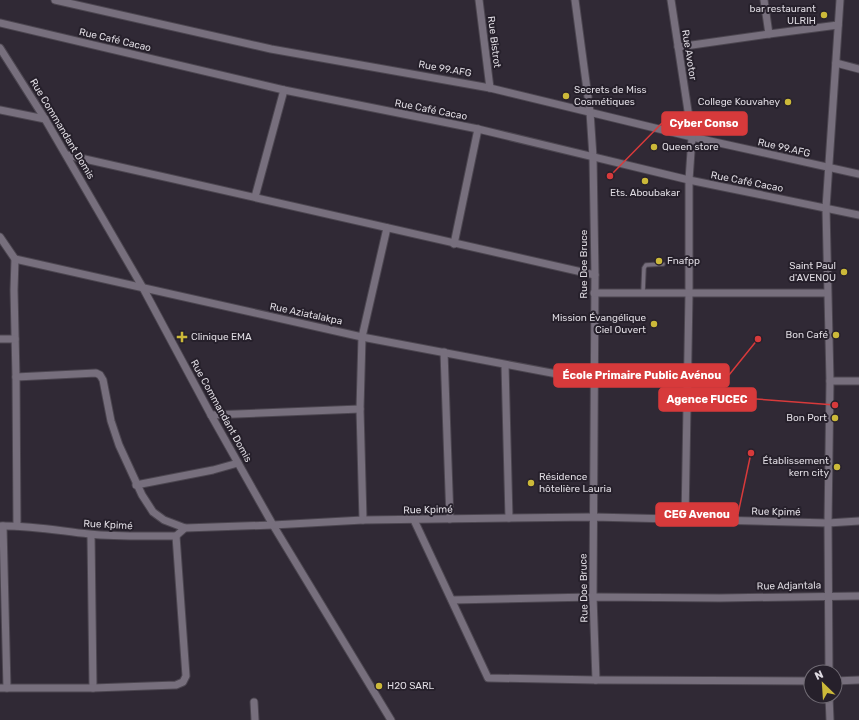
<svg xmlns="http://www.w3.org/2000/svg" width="859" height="720" font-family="Rubik,sans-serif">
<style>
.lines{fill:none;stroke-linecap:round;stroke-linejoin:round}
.service-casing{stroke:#4c4650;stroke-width:5.5}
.minor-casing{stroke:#4c4650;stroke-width:9}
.service{stroke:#776f7d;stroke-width:3.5}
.minor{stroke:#776f7d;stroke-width:7}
.poi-dot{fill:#ccb939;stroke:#26202b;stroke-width:1.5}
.labels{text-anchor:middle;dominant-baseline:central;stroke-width:4;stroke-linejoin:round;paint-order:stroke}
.poi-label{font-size:10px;fill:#dfdbe2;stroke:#26202b;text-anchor:end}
.street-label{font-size:10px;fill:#dfdbe2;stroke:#26202b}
.leader{fill:none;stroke:#d73a3b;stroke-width:1.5}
.callout-dot{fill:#d73a3b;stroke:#26202b;stroke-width:1.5}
.callout{fill:#d73a3b;stroke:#d73a3b;stroke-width:1.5}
.callout-label{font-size:11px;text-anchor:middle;font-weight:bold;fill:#fff}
</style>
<rect width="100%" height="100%" fill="#302935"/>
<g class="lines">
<defs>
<path id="service" d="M643,292L644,268L646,265L663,264"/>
<g id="minor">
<path d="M55,0L271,49L490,88L692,137L859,174"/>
<path d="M479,0L490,88"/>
<path d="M575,0L590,112L593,157L595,275L593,597L596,680"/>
<path d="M671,0L692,137L689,180V294L685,520"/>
<path d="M764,0L769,34"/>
<path d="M0,23L284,90L478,129L689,180L859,215"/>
<path d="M678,47L769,34L838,25"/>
<path d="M0,48L45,119L143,288L211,415L273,525L391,720"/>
<path d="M836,63L859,69"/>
<path d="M0,110L45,119"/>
<path d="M67,155C243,194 418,236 595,275"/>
<path d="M255,197L284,90"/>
<path d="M0,237L15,259L14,290L16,377L17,526"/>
<path d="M454,244L478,129"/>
<path d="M15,259L362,337L594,381"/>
<path d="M594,293H827"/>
<path d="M0,339H15"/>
<path d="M444,352L450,519"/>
<path d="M505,365L509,518"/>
<path d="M16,377L96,373L100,375L103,380L111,421L119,445L142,495L153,512L164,520L185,528"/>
<path d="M830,381H859"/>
<path d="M211,415L360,409"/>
<path d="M136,485L213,470L238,463"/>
<path d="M363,520L360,409L362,337L387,228"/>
<path d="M414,520L488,678L596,680L811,681"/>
<path d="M0,526C30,525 60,531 89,534C118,537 147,536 176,536L185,528L273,525L363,520L593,517L828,523L859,521"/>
<path d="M3,526L7,688"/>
<path d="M91,535L93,688"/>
<path d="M452,600L593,597L720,598L859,596"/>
<path d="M829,672L828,523L830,381L826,208L840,0"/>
<path d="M835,681L859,680"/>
<path d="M0,688H93L176,685L183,682L186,676L176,536"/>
<path d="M829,696L830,720"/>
<path d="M254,702L255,720"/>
</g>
</defs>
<!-- service casing -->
<use href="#service" class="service-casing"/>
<!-- minor casing -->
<use href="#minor" class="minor-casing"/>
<!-- service -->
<use href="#service" class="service"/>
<!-- minor -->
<use href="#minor" class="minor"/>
</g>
<!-- markers -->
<g class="poi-dot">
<circle cx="824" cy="15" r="4"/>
<circle cx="566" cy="96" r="4"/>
<circle cx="788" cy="102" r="4"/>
<circle cx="654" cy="147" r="4"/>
<circle cx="645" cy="181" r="4"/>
<circle cx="659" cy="261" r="4"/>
<circle cx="844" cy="272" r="4"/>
<circle cx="654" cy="324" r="4"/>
<circle cx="836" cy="335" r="4"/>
<path d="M180 331h4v4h4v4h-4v4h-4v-4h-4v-4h4z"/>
<circle cx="835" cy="418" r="4"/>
<circle cx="837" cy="467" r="4"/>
<circle cx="531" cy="483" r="4"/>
<circle cx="379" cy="686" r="4"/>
</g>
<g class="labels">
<!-- poi labels -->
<g class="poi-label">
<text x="816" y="9">bar restaurant<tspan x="816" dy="12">ULRIH</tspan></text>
<text x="574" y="90" text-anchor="start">Secrets de Miss<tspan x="574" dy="12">Cosmétiques</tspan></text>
<text x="780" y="102">College Kouvahey</text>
<text x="662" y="147" text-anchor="start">Queen store</text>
<text x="645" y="193" text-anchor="middle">Ets. Aboubakar</text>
<text x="667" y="261" text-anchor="start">Fnafpp</text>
<text x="836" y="266">Saint Paul<tspan x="836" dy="12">d'AVENOU</tspan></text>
<text x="646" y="318">Mission Évangélique<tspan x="646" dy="12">Ciel Ouvert</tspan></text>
<text x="828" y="335">Bon Café</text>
<text x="191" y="337" text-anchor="start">Clinique EMA</text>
<text x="827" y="418">Bon Port</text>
<text x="829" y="461">Établissement<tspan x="829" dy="12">kern city</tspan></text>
<text x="539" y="477" text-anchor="start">Résidence<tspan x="539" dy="12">hôtelière Lauria</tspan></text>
<text x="387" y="686" text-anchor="start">H2O SARL</text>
</g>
<!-- street labels -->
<g class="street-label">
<text transform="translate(115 40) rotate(13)">Rue Café Cacao</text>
<text transform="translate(494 42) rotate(83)">Rue Bistrot</text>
<text transform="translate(689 55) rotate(81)">Rue Avotor</text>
<text transform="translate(445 69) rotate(10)">Rue 99.AFG</text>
<text transform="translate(431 110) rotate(11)">Rue Café Cacao</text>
<text transform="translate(62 129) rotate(59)">Rue Commandant Domis</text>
<text transform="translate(784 148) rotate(13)">Rue 99.AFG</text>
<text transform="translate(747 182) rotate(11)">Rue Café Cacao</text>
<text transform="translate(584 264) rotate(-90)">Rue Doe Bruce</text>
<text transform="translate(306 314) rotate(12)">Rue Aziatalakpa</text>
<text transform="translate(221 411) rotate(61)">Rue Commandant Domis</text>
<text transform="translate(428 510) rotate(-1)">Rue Kpimé</text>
<text transform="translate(776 512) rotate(1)">Rue Kpimé</text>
<text transform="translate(108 525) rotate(3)">Rue Kpimé</text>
<text transform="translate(789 586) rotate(-1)">Rue Adjantala</text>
<text transform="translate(584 588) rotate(-91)">Rue Doe Bruce</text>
</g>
</g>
<!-- callouts -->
<path class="leader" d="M610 176L662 123M758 339L729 375M835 405L756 399M751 453L738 514"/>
<g class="callout-dot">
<circle cx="610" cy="176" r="4"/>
<circle cx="758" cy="339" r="4"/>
<circle cx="835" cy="405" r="4"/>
<circle cx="751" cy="453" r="4"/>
</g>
<g class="callout">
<rect x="662" y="112" width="85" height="23" rx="4"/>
<rect x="554" y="364" width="175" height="23" rx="4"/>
<rect x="659" y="388" width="97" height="23" rx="4"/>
<rect x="656" y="503" width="82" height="23" rx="4"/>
</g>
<g class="callout-label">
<text x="704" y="127">Cyber Conso</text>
<text x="642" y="379">École Primaire Public Avénou</text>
<text x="707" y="403">Agence FUCEC</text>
<text x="697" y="518">CEG Avenou</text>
</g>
<!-- north arrow -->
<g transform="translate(823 684) rotate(335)"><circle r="19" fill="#26202b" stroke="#706b74"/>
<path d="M0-3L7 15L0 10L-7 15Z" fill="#ccb939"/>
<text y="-6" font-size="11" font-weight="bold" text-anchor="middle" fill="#dfdbe2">N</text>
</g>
</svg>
